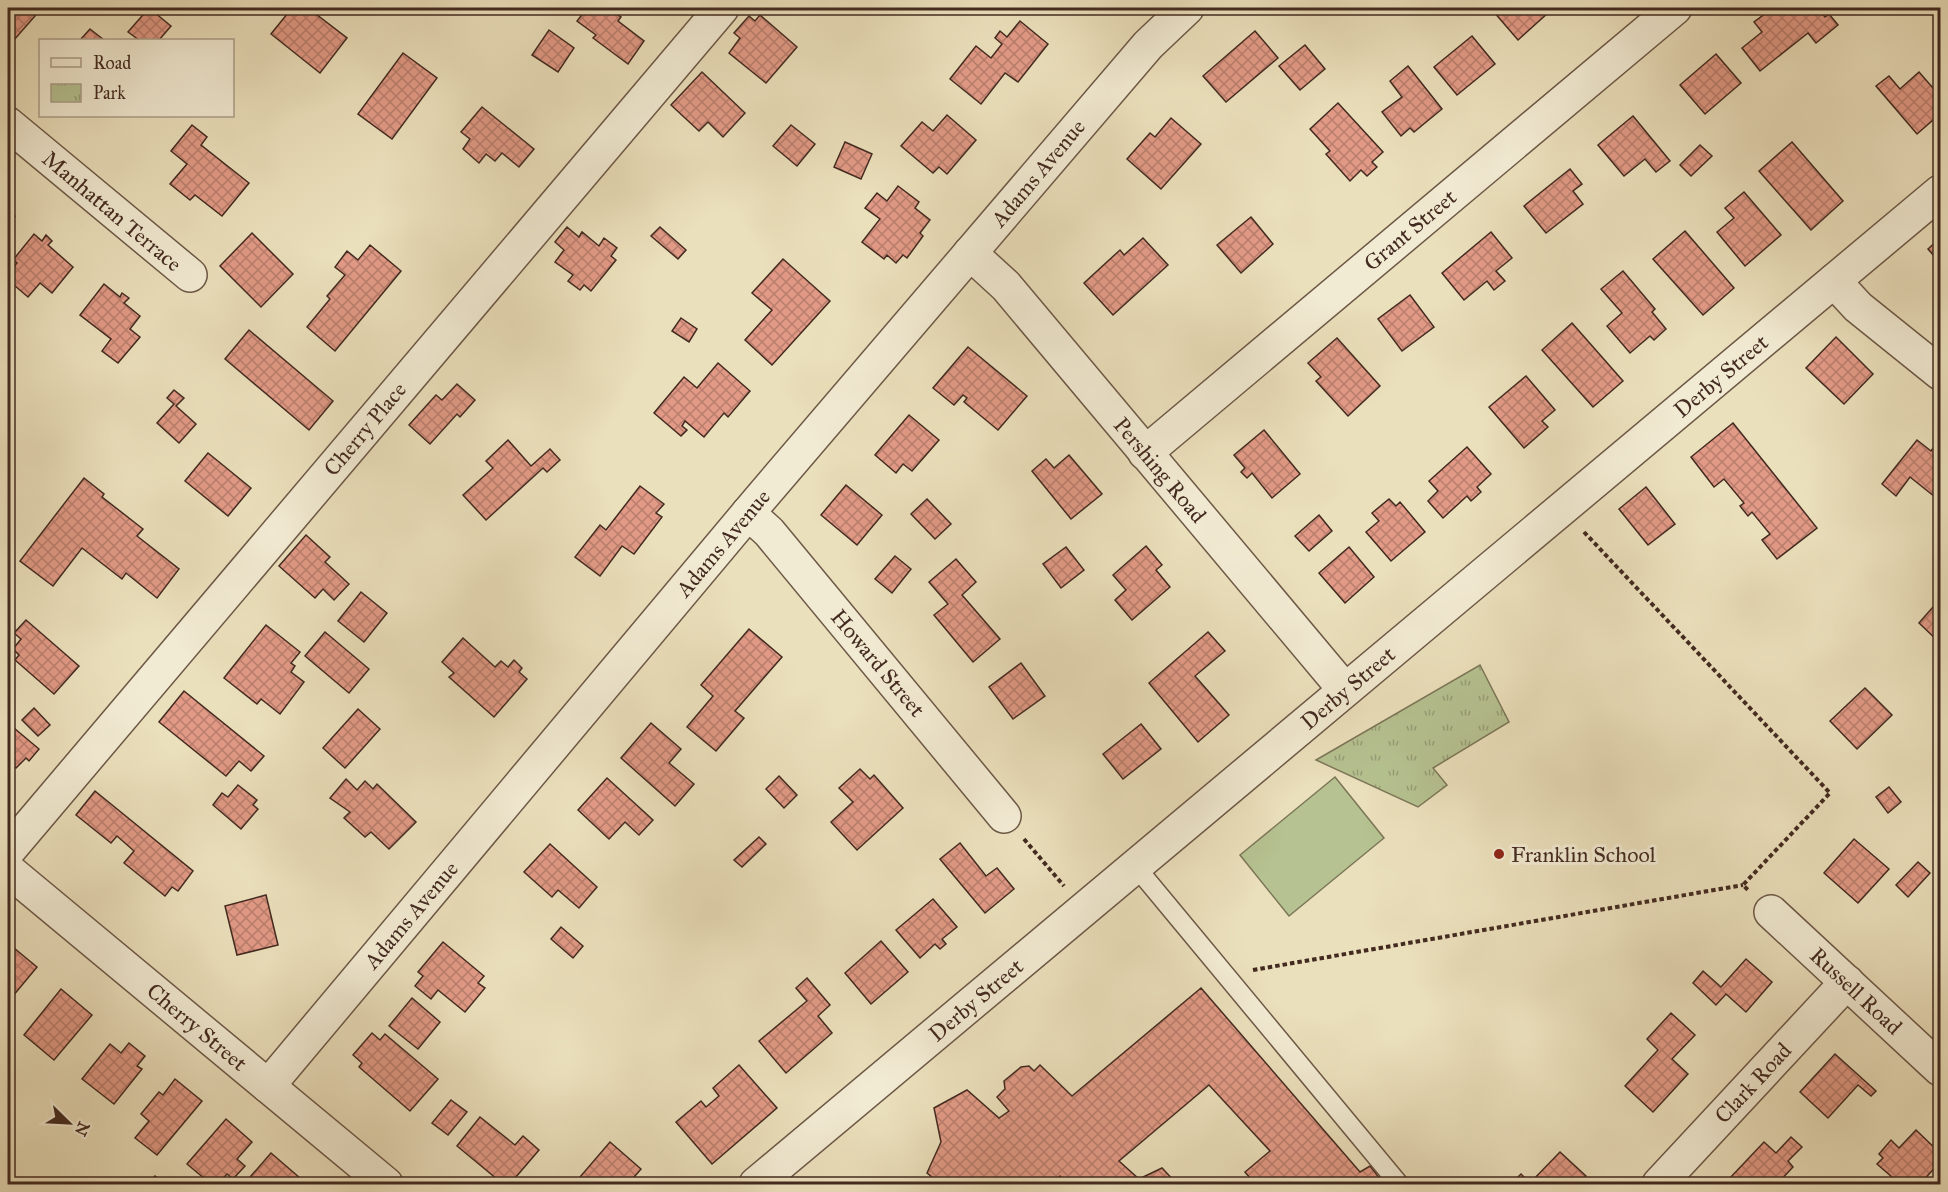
<svg xmlns="http://www.w3.org/2000/svg" width="1948" height="1192" font-family="'IM FELL Great Primer',serif">
<style>
.park{fill:url(#park-tufts);stroke:#7c7658;stroke-width:1.5}
.pitch{fill:#b6c291;stroke:#7c7658;stroke-width:1.5}
.building{fill:url(#building-cross-hatch);stroke:#432a20;stroke-width:1.5}
.lines{fill:none;stroke-linecap:round;stroke-linejoin:round}
.service-casing{stroke:#6d5847;stroke-width:21}
.minor-casing{stroke:#6d5847;stroke-width:36}
.tertiary-casing{stroke:#6d5847;stroke-width:36}
.path{stroke:#432a20;stroke-width:4;stroke-dasharray:4.5 3;stroke-linecap:butt}
.service{stroke:#f2ebd3;stroke-width:18}
.minor{stroke:#f2ebd3;stroke-width:33}
.tertiary{stroke:#f2ebd3;stroke-width:33}
.poi-dot{fill:#8f2418;stroke:#f2ebd3;stroke-width:2}
.labels{text-anchor:middle;dominant-baseline:central;stroke-width:6;stroke-linejoin:round;paint-order:stroke}
.street-label{font-size:22px;fill:#432a20;stroke:#f2ebd3}
.poi-label{font-size:22px;fill:#432a20;stroke:#f2ebd3;text-anchor:start}
</style>
<defs>
<pattern id="park-tufts" width="24" height="20" patternUnits="userSpaceOnUse" patternTransform="scale(1.5)"><rect width="24" height="20" fill="#b6c291"/><path d="M3 7l-1-3M5 7V3M7 7l1-3M15 17l-1-3M17 17v-4M19 17l1-3" fill="none" stroke="#969e76"/></pattern>
<pattern id="building-cross-hatch" width="8" height="8" patternUnits="userSpaceOnUse" patternTransform="scale(1.5)"><rect width="8" height="8" fill="#e29a86"/><path d="M0 0l8 8M0 8l8-8" fill="none" stroke="#b97e6d"/></pattern>
</defs>
<rect width="100%" height="100%" fill="#ebe0bc"/>
<filter id="stains"><feTurbulence type="fractalNoise" baseFrequency=".00333" numOctaves="4"/><feColorMatrix values="0 0 0 0 .2 0 0 0 0 .09 0 0 0 0 .02 0 0 0 .5 -.17"/></filter>
<radialGradient id="worn" r=".72"><stop offset=".6" stop-color="#630" stop-opacity="0"/><stop offset="1" stop-color="#630" stop-opacity=".3"/></radialGradient>
<!-- park -->
<path class="park" d="M1480,665L1509,722L1433,768L1447,785L1418,807L1316,760Z"/>
<!-- pitch -->
<path class="pitch" d="M1335,777L1384,838L1289,916L1240,855Z"/>
<!-- building -->
<g class="building">
<path d="M8,8H42L14,40L8,34Z"/>
<path d="M149,8L171,26L159,40H139L128,32Z"/>
<path d="M292,8H308L347,38L320,73L271,34Z"/>
<path d="M587,8H608L621,17L618,21L644,41L628,64L593,38L596,35L577,21Z"/>
<path d="M1499,8H1543L1548,13L1518,40L1494,12Z"/>
<path d="M1762,8H1817L1825,17L1829,14L1838,25L1816,43L1808,33L1760,71L1742,48L1762,32L1754,22L1766,13Z"/>
<path d="M760,15L797,47L766,83L729,53L740,38L734,33L749,16L755,21Z"/>
<path d="M1020,21L1048,44L1018,82L1005,73L981,104L950,79L976,46L991,58L1002,44L995,38L1000,31L1007,37Z"/>
<path d="M90,29L104,40H80Z"/>
<path d="M549,30L574,48L558,72L532,55Z"/>
<path d="M1255,31L1278,58L1226,102L1203,76Z"/>
<path d="M1472,36L1495,64L1457,95L1434,67Z"/>
<path d="M1305,45L1325,69L1300,90L1279,66Z"/>
<path d="M403,53L437,78L392,139L358,114Z"/>
<path d="M1716,54L1741,83L1705,114L1680,85Z"/>
<path d="M1408,66L1442,109L1414,132L1410,128L1401,136L1382,112L1402,97L1390,81Z"/>
<path d="M702,72L745,113L723,137L708,122L699,131L671,105Z"/>
<path d="M1919,72L1940,96V114L1917,134L1876,86L1889,76L1900,89Z"/>
<path d="M1338,103L1383,152L1372,162L1377,167L1367,176L1361,170L1350,181L1326,154L1330,151L1310,129Z"/>
<path d="M482,107L534,149L519,167L502,153L495,161L486,154L479,163L463,149L470,139L461,132Z"/>
<path d="M947,115L976,140L947,174L939,167L933,173L901,146L922,122L933,131Z"/>
<path d="M1633,116L1670,161L1656,172L1645,159L1624,176L1598,145Z"/>
<path d="M1171,118L1201,144L1161,189L1127,159L1150,133L1155,137Z"/>
<path d="M192,125L207,137L201,145L249,183L222,216L195,195L190,200L170,184L187,164L171,151Z"/>
<path d="M791,125L815,144L797,166L773,146Z"/>
<path d="M845,142L872,154L861,179L834,167Z"/>
<path d="M1792,142L1843,201L1811,230L1759,171Z"/>
<path d="M1700,145L1712,156L1691,176L1680,165Z"/>
<path d="M1570,169L1582,184L1573,191L1583,204L1546,233L1524,206Z"/>
<path d="M898,186L919,202L915,208L930,220L920,233L923,236L907,258L903,255L896,263L887,255L884,259L862,242L880,219L865,208L877,193L887,201Z"/>
<path d="M1744,192L1781,235L1745,266L1717,232L1734,218L1725,208Z"/>
<path d="M8,210L15,216L8,225Z"/>
<path d="M1251,217L1273,244L1241,273L1217,245Z"/>
<path d="M567,227L579,237L582,232L599,246L604,238L617,248L611,256L616,260L591,291L584,285L580,290L568,281L573,275L555,262L564,250L555,242Z"/>
<path d="M660,227L686,250L678,259L651,236Z"/>
<path d="M1685,231L1734,288L1703,315L1653,259Z"/>
<path d="M1491,232L1512,258L1496,271L1505,281L1494,290L1487,281L1464,300L1442,273Z"/>
<path d="M252,233L293,274L261,307L220,266Z"/>
<path d="M34,234L42,241L46,235L52,241L48,245L73,267L52,293L40,283L28,297L8,280V274L17,263L13,260Z"/>
<path d="M1143,238L1168,265L1113,315L1084,283L1120,250L1124,255Z"/>
<path d="M1940,238V263L1928,249Z"/>
<path d="M370,245L401,271L335,351L307,327L330,299L327,296L345,275L335,267L347,251L358,260Z"/>
<path d="M783,259L830,301L772,365L745,340L772,310L752,293Z"/>
<path d="M1623,271L1655,309L1652,312L1666,329L1654,340L1650,336L1630,353L1607,326L1622,313L1601,289Z"/>
<path d="M104,284L120,297L122,293L129,298L124,303L140,316L130,329L140,337L118,363L102,351L111,339L80,315Z"/>
<path d="M1410,295L1434,327L1402,351L1378,319Z"/>
<path d="M681,318L697,329L689,342L672,331Z"/>
<path d="M1572,323L1623,381L1593,407L1542,350Z"/>
<path d="M249,330L333,401L309,430L225,359Z"/>
<path d="M1836,337L1873,374L1844,404L1806,368Z"/>
<path d="M1337,338L1380,386L1348,416L1316,381L1321,377L1308,363Z"/>
<path d="M968,347L1027,396L998,430L964,402L967,398L963,395L954,405L933,388Z"/>
<path d="M718,363L750,391L728,417L724,413L704,437L685,421L682,426L687,430L681,436L654,413L684,377L697,388Z"/>
<path d="M1526,376L1555,410L1542,421L1548,427L1524,448L1489,407Z"/>
<path d="M457,384L475,400L460,417L457,414L430,444L409,425L436,395L442,400Z"/>
<path d="M174,390L184,398L176,406L196,424L179,443L157,423L174,404L167,398Z"/>
<path d="M909,415L939,440L912,471L903,464L896,473L875,455Z"/>
<path d="M1733,423L1817,528L1777,559L1762,540L1770,534L1752,512L1748,516L1740,506L1744,503L1724,479L1714,487L1691,457Z"/>
<path d="M1264,430L1300,474L1272,498L1252,473L1247,478L1241,472L1245,468L1234,455Z"/>
<path d="M508,440L531,466L550,449L560,460L547,472L543,468L486,520L463,495L493,468L486,461Z"/>
<path d="M1917,440L1931,451L1937,443L1940,446V501L1910,477L1896,496L1882,484Z"/>
<path d="M1467,447L1491,474L1477,487L1481,492L1471,501L1467,496L1443,518L1428,501L1438,491L1429,481Z"/>
<path d="M208,453L251,488L228,516L185,481Z"/>
<path d="M1069,455L1102,494L1071,519L1032,471L1046,459L1054,468Z"/>
<path d="M84,478L104,494L102,497L143,529L137,536L179,569L157,598L126,573L122,579L82,548L53,586L20,561Z"/>
<path d="M846,485L882,515L857,545L821,515Z"/>
<path d="M640,486L664,504L656,513L662,517L634,554L622,546L600,576L575,557L600,525L606,530Z"/>
<path d="M1646,487L1675,524L1648,545L1619,509Z"/>
<path d="M927,499L951,524L935,539L911,514Z"/>
<path d="M1389,499L1396,506L1400,502L1425,532L1391,561L1366,532L1379,521L1372,513Z"/>
<path d="M1319,515L1332,531L1309,551L1295,536Z"/>
<path d="M306,535L330,557L325,562L349,584L334,600L323,589L315,598L279,566Z"/>
<path d="M1146,546L1162,565L1156,570L1170,587L1132,620L1115,600L1126,590L1113,575Z"/>
<path d="M1066,547L1084,570L1061,588L1043,564Z"/>
<path d="M1349,547L1374,577L1345,603L1319,573Z"/>
<path d="M895,556L911,569L892,593L875,579Z"/>
<path d="M956,559L976,582L962,595L1000,639L973,662L934,615L948,604L929,582Z"/>
<path d="M361,592L387,613L364,642L338,621Z"/>
<path d="M1940,599V643L1919,623Z"/>
<path d="M26,620L79,666L54,694L15,660L19,655L13,649L21,639L14,633Z"/>
<path d="M266,625L300,652L291,663L295,666L291,672L304,682L280,714L261,699L257,704L224,678Z"/>
<path d="M749,629L782,657L735,711L744,718L716,751L687,727L713,696L701,685Z"/>
<path d="M325,632L369,669L349,693L305,656Z"/>
<path d="M1208,632L1225,651L1195,676L1229,715L1198,742L1149,683Z"/>
<path d="M463,638L495,667L501,661L508,667L514,660L522,668L519,672L527,679L494,717L449,677L454,673L442,662Z"/>
<path d="M1021,663L1045,696L1013,719L989,687Z"/>
<path d="M1865,688L1892,715L1857,749L1830,721Z"/>
<path d="M184,691L264,756L251,771L239,761L226,776L159,722Z"/>
<path d="M34,708L50,725L38,736L22,720Z"/>
<path d="M358,709L380,729L345,768L323,748Z"/>
<path d="M8,723L39,749L29,761L26,758L16,768L10,763L8,766Z"/>
<path d="M651,723L681,749L669,763L694,784L675,806L621,758Z"/>
<path d="M1141,724L1161,749L1123,779L1103,754Z"/>
<path d="M860,769L870,779L874,775L903,808L857,850L831,822L853,802L839,788Z"/>
<path d="M779,776L797,795L784,808L766,789Z"/>
<path d="M607,778L653,820L639,835L625,822L609,839L578,810Z"/>
<path d="M346,779L357,790L365,781L373,789L377,784L416,822L389,849L371,832L365,837L344,818L350,812L330,798Z"/>
<path d="M238,785L257,800L253,805L258,809L241,829L213,805L222,793L228,797Z"/>
<path d="M1889,787L1901,802L1888,813L1876,797Z"/>
<path d="M95,791L193,871L178,891L172,887L165,896L124,863L134,851L117,836L111,843L76,815Z"/>
<path d="M759,837L766,844L742,867L734,860Z"/>
<path d="M1854,839L1889,869L1858,903L1824,873Z"/>
<path d="M960,843L986,876L997,868L1014,889L985,913L940,859Z"/>
<path d="M550,844L597,887L579,908L558,890L552,897L524,872Z"/>
<path d="M1918,862L1930,873L1908,897L1896,885Z"/>
<path d="M266,895L278,945L237,955L225,906Z"/>
<path d="M933,899L957,927L942,939L946,944L940,949L935,944L920,958L896,930Z"/>
<path d="M561,927L583,946L573,958L551,939Z"/>
<path d="M881,941L908,972L871,1004L845,973Z"/>
<path d="M443,942L484,976L478,983L485,988L465,1012L438,990L431,999L415,986L423,976L418,972Z"/>
<path d="M8,943L37,967L8,1002Z"/>
<path d="M1746,959L1772,982L1746,1012L1726,994L1716,1005L1693,983L1703,971L1721,987Z"/>
<path d="M807,978L830,1005L818,1016L832,1033L786,1073L759,1041L807,1001L796,988Z"/>
<path d="M1201,988L1360,1172L1370,1166L1384,1184H1255L1245,1172L1270,1151L1209,1085L1119,1161L1139,1179L1162,1168L1177,1184H1067L1060,1176L1051,1184H941L927,1173L941,1142L934,1108L967,1090L999,1118L1009,1111L997,1097L1005,1089L1004,1081L1021,1067L1029,1066L1034,1071L1040,1065L1072,1096Z"/>
<path d="M61,989L92,1015L54,1060L24,1035Z"/>
<path d="M412,998L440,1022L418,1049L389,1026Z"/>
<path d="M1671,1013L1695,1035L1672,1059L1688,1074L1653,1112L1625,1086L1658,1050L1647,1039Z"/>
<path d="M372,1033L380,1040L385,1034L438,1079L410,1111L359,1067L362,1063L353,1055Z"/>
<path d="M129,1043L145,1056L137,1066L142,1069L114,1104L82,1079L110,1044L121,1053Z"/>
<path d="M1835,1054L1876,1091L1871,1096L1858,1085L1828,1118L1800,1092Z"/>
<path d="M739,1065L777,1108L712,1164L676,1122L701,1101L706,1107L719,1096L713,1088Z"/>
<path d="M175,1079L202,1101L157,1155L135,1138L149,1121L141,1114L159,1092L163,1095Z"/>
<path d="M451,1100L467,1112L448,1135L432,1123Z"/>
<path d="M480,1117L515,1145L523,1136L539,1150L510,1184H503L457,1146Z"/>
<path d="M226,1119L252,1142L237,1159L245,1166L233,1179L227,1174L218,1184H211L187,1164Z"/>
<path d="M1916,1130L1940,1153V1162L1920,1184H1910L1905,1179L1900,1184L1877,1164L1883,1158L1879,1154L1891,1140L1899,1148Z"/>
<path d="M1791,1137L1802,1147L1788,1161L1793,1167L1777,1184H1734L1735,1183L1730,1178L1764,1142L1776,1153Z"/>
<path d="M610,1142L641,1169L628,1184H574Z"/>
<path d="M1560,1152L1586,1176L1578,1184H1511L1521,1174L1530,1183Z"/>
<path d="M271,1153L300,1178L294,1184H244Z"/>
<path d="M155,1176L166,1184H147Z"/>
</g>
<g class="lines">
<defs>
<path id="service" d="M1136,867L1399,1184"/>
<g id="minor">
<path d="M8,124L190,275"/>
<path d="M970,253L1006,286L1345,690"/>
<path d="M1834,281L1858,307L1940,373"/>
<path d="M1145,453L1675,8"/>
<path d="M748,513L769,532L1004,816"/>
<path d="M8,851L722,8"/>
<path d="M1771,912L1940,1069"/>
<path d="M268,1086L759,500L1148,45L1187,8"/>
<path d="M1659,1184L1847,982"/>
</g>
<g id="tertiary">
<path d="M8,870L386,1184"/>
<path d="M756,1184L1940,192"/>
</g>
</defs>
<!-- service casing -->
<use href="#service" class="service-casing"/>
<!-- minor casing -->
<use href="#minor" class="minor-casing"/>
<!-- tertiary casing -->
<use href="#tertiary" class="tertiary-casing"/>
<!-- path -->
<g class="path">
<path d="M1584,532L1830,793L1743,885L1749,891"/>
<path d="M1024,839L1064,886"/>
<path d="M1253,970L1743,885"/>
</g>
<!-- service -->
<use href="#service" class="service"/>
<!-- minor -->
<use href="#minor" class="minor"/>
<!-- tertiary -->
<use href="#tertiary" class="tertiary"/>
</g>
<!-- markers -->
<circle class="poi-dot" cx="1499" cy="854" r="6"/>
<g class="labels">
<!-- street labels -->
<g class="street-label">
<text transform="translate(1038 173) rotate(-50)">Adams Avenue</text>
<text transform="translate(112 211) rotate(40)">Manhattan Terrace</text>
<text transform="translate(1410 230) rotate(-40)">Grant Street</text>
<text transform="translate(1721 376) rotate(-40)">Derby Street</text>
<text transform="translate(365 429) rotate(-50)">Cherry Place</text>
<text transform="translate(1160 470) rotate(50)">Pershing Road</text>
<text transform="translate(723 543) rotate(-50)">Adams Avenue</text>
<text transform="translate(878 663) rotate(50)">Howard Street</text>
<text transform="translate(1348 688) rotate(-40)">Derby Street</text>
<text transform="translate(411 915) rotate(-50)">Adams Avenue</text>
<text transform="translate(1856 991) rotate(43)">Russell Road</text>
<text transform="translate(976 1000) rotate(-40)">Derby Street</text>
<text transform="translate(197 1027) rotate(40)">Cherry Street</text>
<text transform="translate(1753 1083) rotate(-47)">Clark Road</text>
</g>
<!-- poi labels -->
<g class="poi-label">
<text x="1511" y="854">Franklin School</text>
</g>
</g>
<!-- margin -->
<rect width="1948" height="1192" fill="none" stroke="#ebe0bc" stroke-width="30"/>
<rect x="9" y="9" width="1930" height="1174" fill="none" stroke="#432a20" stroke-width="3"/>
<rect x="15" y="15" width="1918" height="1162" fill="none" stroke="#432a20" stroke-width="1.5"/>
<!-- legend -->
<rect x="39" y="39" width="195" height="78" fill="#f2ebd3" stroke="#ac9e8b" stroke-width="1.5"/>
<rect x="51" y="58" width="30" height="9" fill="#f2ebd3" stroke="#ac9e8b" stroke-width="1.5"/>
<text x="93" y="69" font-size="18" fill="#432a20">Road</text>
<rect x="51" y="84" width="30" height="18" fill="url(#park-tufts)" stroke="#ac9e8b" stroke-width="1.5"/>
<text x="93" y="99" font-size="18" fill="#432a20">Park</text>
<!-- north arrow -->
<g transform="translate(69 1123) rotate(114)" stroke="#f2ebd3" stroke-width="4.5" paint-order="stroke">
<path d="M0-4.5L10 22L0 15L-10 22Z" fill="#432a20"/>
<text y="-9" font-size="16" font-weight="bold" text-anchor="middle" fill="#432a20">N</text>
</g>
<rect width="100%" height="100%" filter="url(#stains)"/>
<rect width="100%" height="100%" fill="url(#worn)"/>
</svg>
